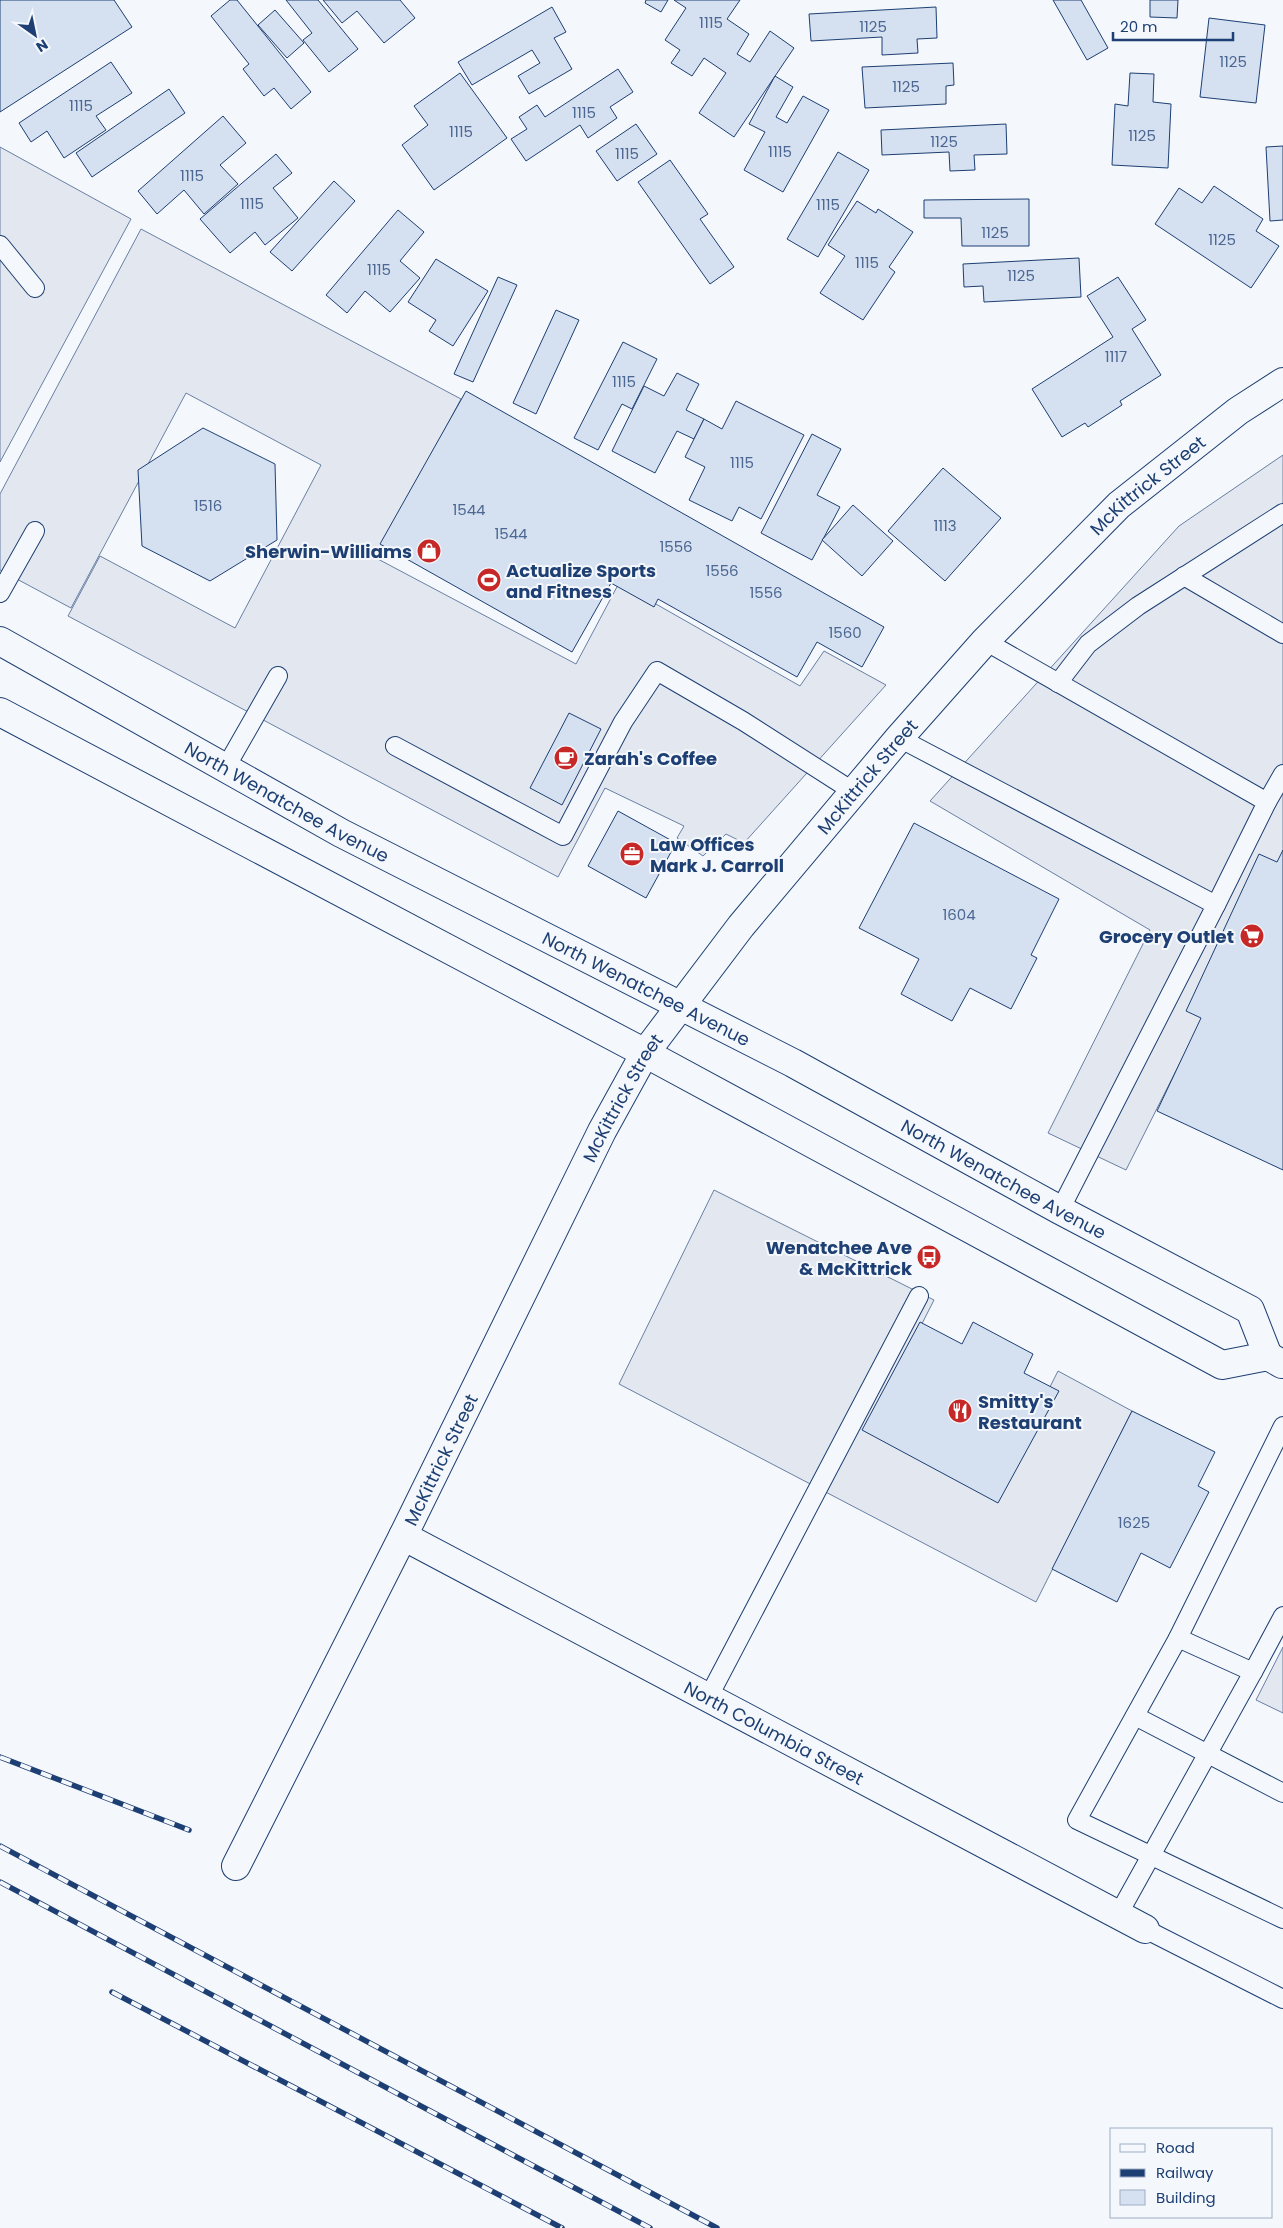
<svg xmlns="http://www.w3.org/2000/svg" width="1283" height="2228" font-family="Poppins,sans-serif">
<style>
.parking{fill:#e3e8f0;stroke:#687fa3}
.building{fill:#d5e0f0;stroke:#1d3f73}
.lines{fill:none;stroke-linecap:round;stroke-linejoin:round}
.service-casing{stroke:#1d3f73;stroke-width:20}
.minor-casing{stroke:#1d3f73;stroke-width:30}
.tertiary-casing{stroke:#1d3f73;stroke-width:30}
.primary-casing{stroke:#1d3f73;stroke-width:30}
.service{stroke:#f4f7fb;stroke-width:18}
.minor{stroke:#f4f7fb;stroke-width:28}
.tertiary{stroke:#f4f7fb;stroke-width:28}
.primary{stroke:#f4f7fb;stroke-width:28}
.rail-casing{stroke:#1d3f73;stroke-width:5.5}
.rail{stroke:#f4f7fb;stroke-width:4;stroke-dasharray:11;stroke-linecap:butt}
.labels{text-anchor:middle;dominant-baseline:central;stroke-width:4;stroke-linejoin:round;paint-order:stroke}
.number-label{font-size:15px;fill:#4b6792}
.street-label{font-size:18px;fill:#1d3f73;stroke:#f4f7fb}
.poi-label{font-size:18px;font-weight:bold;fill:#1d3f73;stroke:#f4f7fb;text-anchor:start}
</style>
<rect width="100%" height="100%" fill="#f4f7fb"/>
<!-- parking -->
<g class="parking">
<path d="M0,147L131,219L0,462Z"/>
<path d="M141,229L461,399L376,558L576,664L619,583L800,686L824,651L886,685L744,843L726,834L703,856L677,838L684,826L605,788L558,877L68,616L100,556L235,628L321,465L186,393L71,608L0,570V494Z"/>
<path d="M1283,455V858L1126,1170L1048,1133L1150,930L930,801L1179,526Z"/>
<path d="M714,1190L934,1300L870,1426L998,1490L1058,1371L1132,1411L1036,1602L619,1384Z"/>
<path d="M1283,1647V1713L1256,1700Z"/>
</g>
<!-- building -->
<g class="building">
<path d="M0,0H114L132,27L0,112Z"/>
<path d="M230,0H237L311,92L291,109L274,88L264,96L243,69L249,64L211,16Z"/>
<path d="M286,0H318L358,49L329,72L303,40L312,33Z"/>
<path d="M323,0H400L415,18L384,43L357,11L342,23Z"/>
<path d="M646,0H668L661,12L645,3Z"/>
<path d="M674,0H740L727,19L749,34L737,54L750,62L770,31L794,48L734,137L699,113L726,73L704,58L692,76L671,63L680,50L665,40L686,8Z"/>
<path d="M1053,0H1081L1108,48L1087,60Z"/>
<path d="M1150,0H1178L1177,18L1150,17Z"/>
<path d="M552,7L566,32L554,38L572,69L529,94L518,76L540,63L532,50L472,85L458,62Z"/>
<path d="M936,7L937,38L917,39L918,53L882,55V37L811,41L809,14Z"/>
<path d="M275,10L304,43L287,58L258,25Z"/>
<path d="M1209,18L1265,25L1256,103L1200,97Z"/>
<path d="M111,62L132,93L96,116L106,130L64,158L47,131L31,142L19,123Z"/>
<path d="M953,63L954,85L946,86V104L865,108L862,67Z"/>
<path d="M618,69L633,92L610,107L617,118L588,138L580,125L526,161L511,139L527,129L519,117L537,105L545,117Z"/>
<path d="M460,73L507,138L434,190L402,145L428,125L414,106Z"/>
<path d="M1130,73L1154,74L1153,102L1171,104L1168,168L1112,165L1115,104L1128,106Z"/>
<path d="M775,76L793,87L776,117L787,123L803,96L829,110L783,192L744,170L765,132L749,124Z"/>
<path d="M169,89L185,113L92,177L76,153Z"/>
<path d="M223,116L246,143L220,165L238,184L204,214L184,190L157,214L138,191Z"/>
<path d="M636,124L657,154L617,181L596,151Z"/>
<path d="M1006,124L1007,154L974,155L975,170L950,171L949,152L882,155L881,130Z"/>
<path d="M1283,146V220L1270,221L1266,147Z"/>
<path d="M838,152L869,170L818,257L787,239Z"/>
<path d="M276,154L292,173L273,188L298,218L265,245L255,232L230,253L200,219Z"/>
<path d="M670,160L708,214L700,219L734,267L710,284L638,182Z"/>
<path d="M334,181L355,201L292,271L270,252Z"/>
<path d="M1214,186L1263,219L1256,231L1279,246L1251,288L1155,224L1179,188L1202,203Z"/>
<path d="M1029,199V246H962L961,218H924V200Z"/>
<path d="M857,201L876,213L878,209L913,232L889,267L895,272L863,320L820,293L845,256L828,245Z"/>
<path d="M398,210L424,232L400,261L420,278L390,312L365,291L347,313L326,295Z"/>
<path d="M1079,258L1081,297L984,302L983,286L964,287L963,264Z"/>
<path d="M436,259L488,291L453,346L429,331L436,320L408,302Z"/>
<path d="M498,277L517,285L473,382L454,374Z"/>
<path d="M1118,277L1146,320L1132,329L1161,375L1120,401L1122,405L1088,427L1085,423L1062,437L1032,389L1113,337L1087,296Z"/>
<path d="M556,310L579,320L536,414L513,403Z"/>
<path d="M623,342L657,359L632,409L622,404L598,450L574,438Z"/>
<path d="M677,373L699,384L686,410L704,419L694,439L677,431L655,473L612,451L644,386L664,396Z"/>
<path d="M466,391L884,627L862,667L817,642L797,677L658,599L654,607L611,583L572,652L380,544Z"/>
<path d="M736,401L804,435L761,519L739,507L732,521L689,500L705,467L685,457L704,419L722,429Z"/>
<path d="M203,428L275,464L277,540L210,581L142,546L138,470Z"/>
<path d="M812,434L841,449L817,495L840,507L812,560L761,533Z"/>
<path d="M943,468L1001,518L945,581L888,531Z"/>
<path d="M853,505L893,541L862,576L822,540Z"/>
<path d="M569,713L601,729L562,805L530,788Z"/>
<path d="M618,811L676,843L646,898L588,866Z"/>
<path d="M914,823L1059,899L1031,955L1037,958L1011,1009L970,988L952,1021L901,994L919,959L859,928Z"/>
<path d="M1283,850V1170L1157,1111L1201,1018L1186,1011L1259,854L1277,862Z"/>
<path d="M920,1322L962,1344L973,1322L1033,1354L1024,1373L1059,1391L998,1503L862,1430Z"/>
<path d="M1132,1411L1215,1452L1198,1486L1209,1492L1170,1568L1141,1553L1117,1602L1052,1569Z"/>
</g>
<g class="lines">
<defs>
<g id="service">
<path d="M0,245L35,288"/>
<path d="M1184,576L1283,634"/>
<path d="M0,593L35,531"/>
<path d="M985,641L1267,802L1216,905"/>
<path d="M1058,683L1088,644L1138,606L1283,513"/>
<path d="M899,738L1216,905L1060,1210"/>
<path d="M395,746L563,836L623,722L657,671L743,721L854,792"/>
<path d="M226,767L278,676"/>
<path d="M1267,802L1283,774"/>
<path d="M1283,1426L1178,1638L1253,1672L1283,1616"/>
<path d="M1178,1638L1077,1820L1283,1919"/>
<path d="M708,1698L919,1296"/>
<path d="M1135,1716L1283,1793"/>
<path d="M1118,1915L1253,1672"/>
<path d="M1145,1929L1283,1999"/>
</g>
<g id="minor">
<path id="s1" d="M403,1536L1145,1929"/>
</g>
<g id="tertiary">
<path id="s2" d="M236,1866L403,1536L602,1131L645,1053L741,926L899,738L985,641L1119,505L1238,411L1283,382"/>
</g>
<g id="primary">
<path id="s3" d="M0,641L341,833L793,1063L1060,1210L1250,1310L1268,1356"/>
<path d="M0,712L645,1053L1222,1365L1268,1356L1282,1364"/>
</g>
</defs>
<!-- service casing -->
<use href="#service" class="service-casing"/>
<!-- minor casing -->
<use href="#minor" class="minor-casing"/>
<!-- tertiary casing -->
<use href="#tertiary" class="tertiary-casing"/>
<!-- primary casing -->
<use href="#primary" class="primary-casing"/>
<!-- service -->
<use href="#service" class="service"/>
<!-- minor -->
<use href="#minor" class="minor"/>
<!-- tertiary -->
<use href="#tertiary" class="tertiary"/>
<!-- primary -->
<use href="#primary" class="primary"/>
<defs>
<g id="rail">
<path d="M0,1757L189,1830"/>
<path d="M0,1846L717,2228"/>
<path d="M0,1882L650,2228"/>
<path d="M112,1992L562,2228"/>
</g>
</defs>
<!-- rail casing -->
<use href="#rail" class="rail-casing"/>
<!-- rail -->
<use href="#rail" class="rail"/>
</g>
<!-- icons -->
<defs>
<symbol id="shop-disc" viewBox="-11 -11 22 22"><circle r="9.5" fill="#c62828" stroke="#f4f7fb"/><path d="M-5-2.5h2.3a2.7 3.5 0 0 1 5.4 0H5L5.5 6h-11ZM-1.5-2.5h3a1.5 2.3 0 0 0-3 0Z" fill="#fff"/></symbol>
<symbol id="stadium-disc" viewBox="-11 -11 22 22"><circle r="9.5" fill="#c62828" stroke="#f4f7fb"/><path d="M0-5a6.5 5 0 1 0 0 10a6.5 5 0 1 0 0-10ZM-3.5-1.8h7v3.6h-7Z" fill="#fff"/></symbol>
<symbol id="cafe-disc" viewBox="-11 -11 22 22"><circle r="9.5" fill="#c62828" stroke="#f4f7fb"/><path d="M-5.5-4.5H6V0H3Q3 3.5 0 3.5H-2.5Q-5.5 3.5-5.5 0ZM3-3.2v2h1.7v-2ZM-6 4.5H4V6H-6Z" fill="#fff"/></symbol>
<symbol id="office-disc" viewBox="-11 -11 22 22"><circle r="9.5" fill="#c62828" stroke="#f4f7fb"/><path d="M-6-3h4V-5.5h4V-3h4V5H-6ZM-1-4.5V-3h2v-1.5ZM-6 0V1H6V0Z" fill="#fff"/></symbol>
<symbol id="supermarket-disc" viewBox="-11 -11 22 22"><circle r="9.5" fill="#c62828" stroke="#f4f7fb"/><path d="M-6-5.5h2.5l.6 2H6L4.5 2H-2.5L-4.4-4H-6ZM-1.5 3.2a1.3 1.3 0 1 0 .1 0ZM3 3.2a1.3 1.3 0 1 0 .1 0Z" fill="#fff"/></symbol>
<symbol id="bus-disc" viewBox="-11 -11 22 22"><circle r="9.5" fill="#c62828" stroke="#f4f7fb"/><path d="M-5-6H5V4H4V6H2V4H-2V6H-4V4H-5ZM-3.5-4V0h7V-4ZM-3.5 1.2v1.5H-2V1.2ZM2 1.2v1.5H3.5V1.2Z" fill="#fff"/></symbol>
<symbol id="restaurant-disc" viewBox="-11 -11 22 22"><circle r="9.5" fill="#c62828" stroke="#f4f7fb"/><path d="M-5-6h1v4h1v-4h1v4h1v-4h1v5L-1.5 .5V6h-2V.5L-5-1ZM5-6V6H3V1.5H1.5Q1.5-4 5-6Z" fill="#fff"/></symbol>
</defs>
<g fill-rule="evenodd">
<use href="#shop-disc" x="415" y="537" width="28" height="28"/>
<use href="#stadium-disc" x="475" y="566" width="28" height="28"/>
<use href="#cafe-disc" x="552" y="744" width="28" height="28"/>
<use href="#office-disc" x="618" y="840" width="28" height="28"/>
<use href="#supermarket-disc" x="1238" y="922" width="28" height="28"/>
<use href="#bus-disc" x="915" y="1243" width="28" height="28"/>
<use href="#restaurant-disc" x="946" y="1397" width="28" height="28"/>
</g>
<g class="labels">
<!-- number labels -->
<g class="number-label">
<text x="711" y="22">1115</text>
<text x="873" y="26">1125</text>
<text x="1233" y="61">1125</text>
<text x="906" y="86">1125</text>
<text x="81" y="105">1115</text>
<text x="584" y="112">1115</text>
<text x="461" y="131">1115</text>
<text x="1142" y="135">1125</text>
<text x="944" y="141">1125</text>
<text x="780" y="151">1115</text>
<text x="627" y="153">1115</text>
<text x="192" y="175">1115</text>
<text x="252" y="203">1115</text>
<text x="828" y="204">1115</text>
<text x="995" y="232">1125</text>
<text x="1222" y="239">1125</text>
<text x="867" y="262">1115</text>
<text x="379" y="269">1115</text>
<text x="1021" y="275">1125</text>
<text x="1116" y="356">1117</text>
<text x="624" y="381">1115</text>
<text x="742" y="462">1115</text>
<text x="208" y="505">1516</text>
<text x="469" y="509">1544</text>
<text x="945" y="525">1113</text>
<text x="511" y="533">1544</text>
<text x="676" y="546">1556</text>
<text x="722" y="570">1556</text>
<text x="766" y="592">1556</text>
<text x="845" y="632">1560</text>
<text x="959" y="914">1604</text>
<text x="1134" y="1522">1625</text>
</g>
<!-- street labels -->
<g class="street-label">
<text stroke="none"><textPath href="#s2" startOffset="1670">McKittrick Street</textPath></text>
<text stroke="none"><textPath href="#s2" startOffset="1265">McKittrick Street</textPath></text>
<text stroke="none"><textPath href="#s3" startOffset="329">North Wenatchee Avenue</textPath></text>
<text stroke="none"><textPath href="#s3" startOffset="734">North Wenatchee Avenue</textPath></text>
<text stroke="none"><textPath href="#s2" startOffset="860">McKittrick Street</textPath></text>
<text stroke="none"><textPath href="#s3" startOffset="1139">North Wenatchee Avenue</textPath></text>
<text stroke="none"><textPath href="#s2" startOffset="455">McKittrick Street</textPath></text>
<text stroke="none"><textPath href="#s1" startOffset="420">North Columbia Street</textPath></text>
</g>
<!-- poi labels -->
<g class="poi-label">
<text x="412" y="551" text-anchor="end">Sherwin-Williams</text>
<text x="506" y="570">Actualize Sports<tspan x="506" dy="21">and Fitness</tspan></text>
<text x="584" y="758">Zarah's Coffee</text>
<text x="650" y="844">Law Offices<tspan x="650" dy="21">Mark J. Carroll</tspan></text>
<text x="1234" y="936" text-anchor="end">Grocery Outlet</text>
<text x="912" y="1247" text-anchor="end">Wenatchee Ave<tspan x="912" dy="21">&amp; McKittrick</tspan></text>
<text x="978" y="1401">Smitty's<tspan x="978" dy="21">Restaurant</tspan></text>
</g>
</g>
<!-- legend -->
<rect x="1110" y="2128" width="162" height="90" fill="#f4f7fb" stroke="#9eadc5"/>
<rect x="1120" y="2144" width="25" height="8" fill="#f4f7fb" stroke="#9eadc5"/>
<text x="1156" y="2153" font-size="15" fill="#1d3f73">Road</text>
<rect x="1120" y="2169" width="25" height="8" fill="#1d3f73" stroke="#9eadc5"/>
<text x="1156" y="2178" font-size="15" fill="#1d3f73">Railway</text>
<rect x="1120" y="2190" width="25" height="15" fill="#d5e0f0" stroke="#9eadc5"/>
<text x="1156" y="2203" font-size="15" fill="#1d3f73">Building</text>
<!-- north arrow -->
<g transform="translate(35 35) rotate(147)" stroke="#f4f7fb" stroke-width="4" paint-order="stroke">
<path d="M0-4L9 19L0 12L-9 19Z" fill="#1d3f73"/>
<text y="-8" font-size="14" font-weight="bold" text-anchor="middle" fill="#1d3f73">N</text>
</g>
<!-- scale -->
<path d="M1113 32v8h120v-8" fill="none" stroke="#1d3f73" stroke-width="2.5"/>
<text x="1120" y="32" font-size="15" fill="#1d3f73" stroke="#f4f7fb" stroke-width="4" paint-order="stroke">20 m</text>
</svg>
